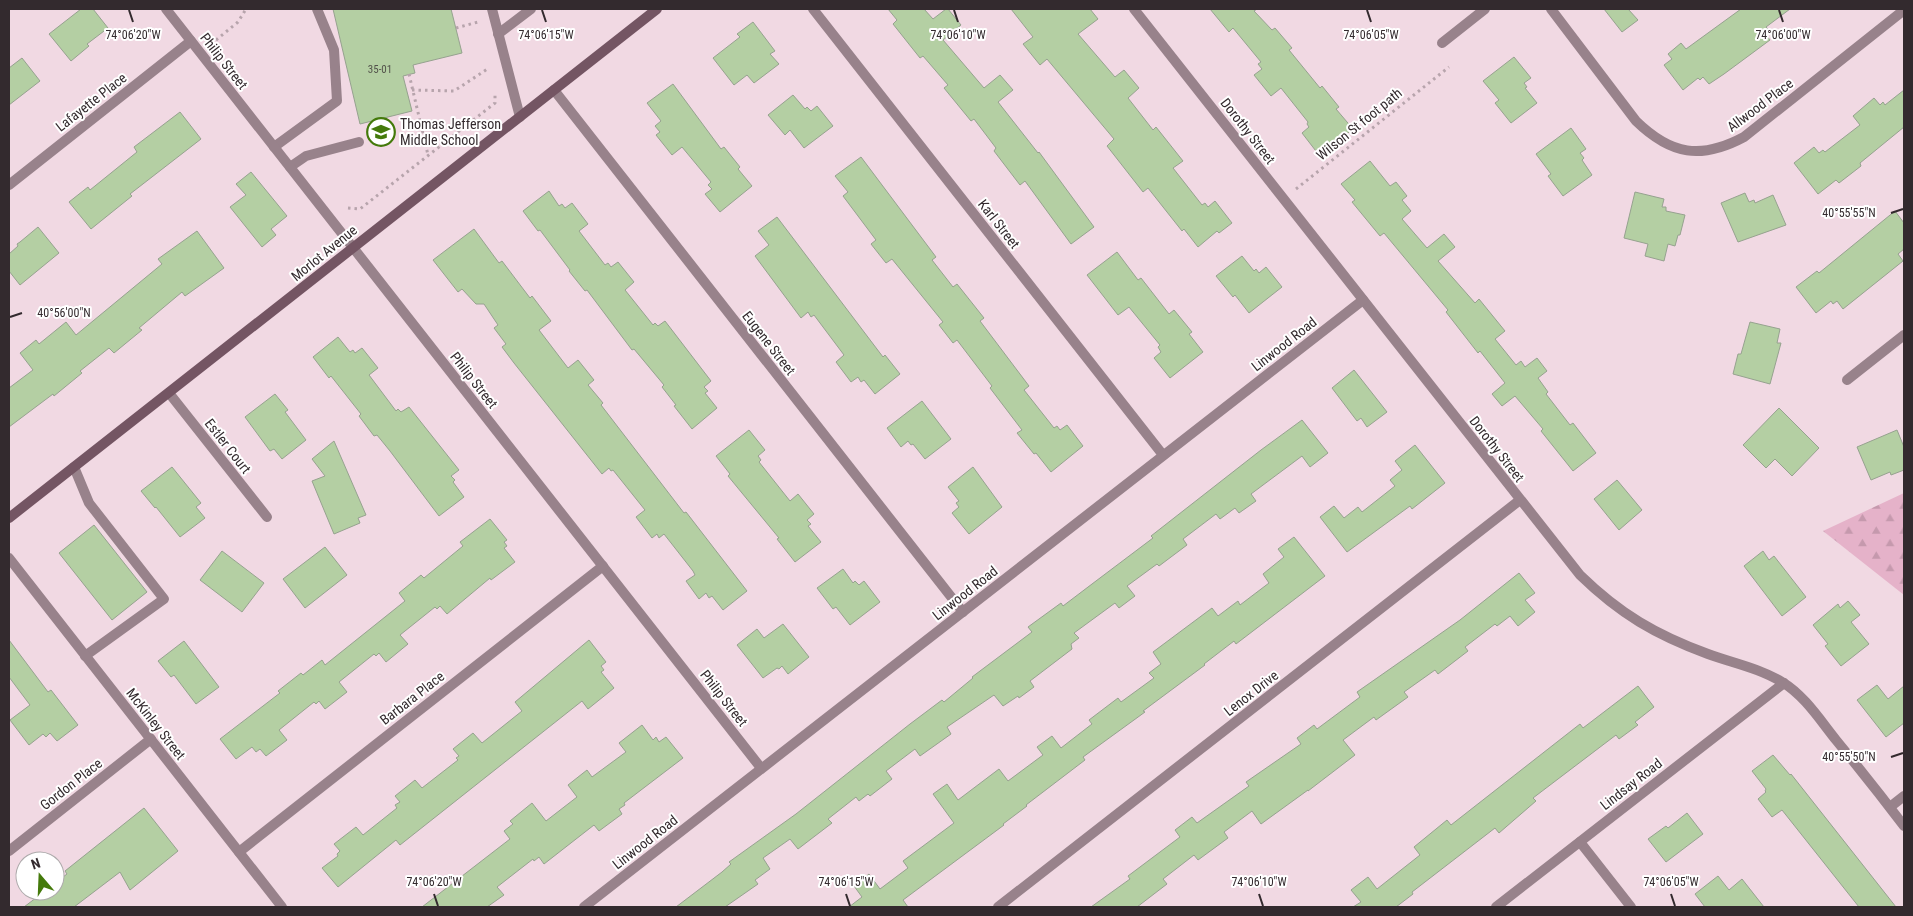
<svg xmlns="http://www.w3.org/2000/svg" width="1913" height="916" font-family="'Roboto Condensed',sans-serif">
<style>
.forest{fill:url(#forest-firs)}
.building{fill:#b4cfa3;stroke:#96a28f}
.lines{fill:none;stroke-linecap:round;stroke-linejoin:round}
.path{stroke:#b7a4ac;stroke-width:3;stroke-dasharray:2.5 4;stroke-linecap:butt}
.lane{stroke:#98828b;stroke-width:10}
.street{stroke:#98828b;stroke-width:10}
.secondary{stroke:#745563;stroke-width:10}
.ticks{fill:none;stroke:#332a2e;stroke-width:2}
.labels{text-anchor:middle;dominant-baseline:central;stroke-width:4;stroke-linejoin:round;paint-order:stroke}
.number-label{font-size:11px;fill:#53534b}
.street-label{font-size:14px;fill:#332a2e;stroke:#fff}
.poi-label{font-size:14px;fill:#332a2e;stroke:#fff;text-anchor:start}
.ticks-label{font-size:12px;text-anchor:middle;fill:#332a2e;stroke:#fff;stroke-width:4;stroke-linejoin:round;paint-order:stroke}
</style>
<defs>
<pattern id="forest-firs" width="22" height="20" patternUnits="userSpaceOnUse" patternTransform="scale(1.25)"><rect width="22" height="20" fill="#e5b2c9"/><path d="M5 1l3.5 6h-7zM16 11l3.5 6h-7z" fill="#c599ad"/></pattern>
</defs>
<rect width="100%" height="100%" fill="#f1d9e3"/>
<!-- forest -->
<path class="forest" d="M1904,493V595L1823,531Z"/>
<!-- building -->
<g class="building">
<path d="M81,9H93L108,28L87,44L89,46L71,61L49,34Z"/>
<path d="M333,9H451L462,53L413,65L415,73L403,76L412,111L360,124Z"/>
<path d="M888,9H924L933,19L946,9H948L961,25L943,40L984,88L1000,75L1013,90L998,102L1038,153L1039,152L1094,227L1071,244L1025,181L1020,185L994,151L996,148L974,119L971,121L944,88L948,85L923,56L920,58L893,24L897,20Z"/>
<path d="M1011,9H1090L1098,19L1078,34L1115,77L1124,70L1139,88L1128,98L1153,130L1156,127L1183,161L1173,168L1202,205L1205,203L1208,207L1215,201L1232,223L1219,233L1217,231L1198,247L1184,229L1182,231L1148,188L1143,192L1107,146L1114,139L1047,59L1040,65L1023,44L1033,37Z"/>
<path d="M1210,9H1257L1254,11L1272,30L1275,28L1292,48L1289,50L1320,88L1322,86L1339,107L1336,109L1353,129L1319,155L1302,133L1309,127L1307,124L1308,122L1281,88L1271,96L1254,75L1262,69L1258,64L1261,62L1233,28L1229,32Z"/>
<path d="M1604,9H1628L1638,20L1622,32Z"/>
<path d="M1741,9H1790L1766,27L1768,29L1764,32L1770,40L1724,74L1709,84L1703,77L1700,80L1698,78L1683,90L1664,65L1672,59L1668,54L1681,43L1686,49Z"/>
<path d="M753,22L775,51L770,54L779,64L754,83L747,75L734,85L713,58L740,37L737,34Z"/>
<path d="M1514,57L1531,78L1524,83L1527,87L1525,88L1537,103L1511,123L1495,103L1499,100L1483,81Z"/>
<path d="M22,58L40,81L9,105V68Z"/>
<path d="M673,84L721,149L724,147L740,167L738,169L752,186L720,212L705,194L712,189L708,185L711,182L682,147L672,155L656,135L660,132L655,126L661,121L647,103Z"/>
<path d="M1904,90V127L1860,163L1861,166L1839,183L1836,180L1818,194L1794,163L1814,147L1819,153L1823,150L1825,152L1860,125L1853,116L1874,98L1880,105L1883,102L1885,105Z"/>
<path d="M793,95L805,109L807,107L811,111L817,106L833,126L804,148L790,130L785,135L768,115Z"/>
<path d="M180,112L201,139L130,194L132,196L91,229L69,202L88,187L90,190L137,152L134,147Z"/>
<path d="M1571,128L1586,149L1580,153L1584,158L1582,160L1592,175L1563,196L1548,176L1551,174L1536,154Z"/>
<path d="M861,157L936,257L932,260L953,287L957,284L984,318L980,321L1029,386L1024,390L1054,428L1057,426L1060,430L1067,425L1083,446L1051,472L1036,453L1034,454L1017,433L1022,430L990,388L992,386L957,340L953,343L939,325L943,322L892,259L886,263L871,244L876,240L843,196L848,192L835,176Z"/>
<path d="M1370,161L1390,186L1396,182L1407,196L1402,200L1411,211L1402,219L1427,248L1444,234L1455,247L1438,261L1475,303L1479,299L1505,331L1495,339L1516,365L1521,361L1525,367L1537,358L1547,371L1538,378L1548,392L1546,394L1570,425L1573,423L1596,453L1573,471L1541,431L1543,429L1515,396L1502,406L1492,394L1505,383L1480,351L1478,353L1446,312L1448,310L1384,233L1380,236L1352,202L1355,200L1341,184Z"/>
<path d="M251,172L287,216L271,229L276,235L262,247L230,207L246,195L236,184Z"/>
<path d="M549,191L559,206L562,204L565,208L572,203L588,224L579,231L605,265L608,263L611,267L618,262L634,282L625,290L653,325L655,323L658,326L665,321L711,381L704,387L708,391L705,393L717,408L692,429L674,406L676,405L662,387L664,385L634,349L632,350L587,290L585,291L569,271L570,270L540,230L538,231L523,211Z"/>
<path d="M1635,192L1664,199L1662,207H1666V211L1685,215L1680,235H1678L1675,246L1668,244L1664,261L1645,256L1648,244L1624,238Z"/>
<path d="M1745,193L1749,202L1754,200L1755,203L1773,195L1786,225L1738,242L1721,203Z"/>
<path d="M1895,211L1904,223V249L1898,254L1903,261L1843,309L1837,301L1833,304L1831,301L1816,313L1796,287L1817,271L1819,273Z"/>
<path d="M777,217L883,357L885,355L900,374L875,394L864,380L861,382L858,377L851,382L836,362L844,355L814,315L811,317L808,312L801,318L755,256L769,245L758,231Z"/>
<path d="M38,227L59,253L20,285L9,271V254L18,246L17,244L20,242Z"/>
<path d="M474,229L499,263L502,261L530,298L532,296L551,321L539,330L568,368L578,360L594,380L588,385L603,403L601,405L684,513L686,512L747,591L723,610L712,596L709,598L706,593L699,599L686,581L695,575L693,571L664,534L659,538L657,534L652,538L636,517L645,510L613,470L611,471L609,468L602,474L514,363L502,347L506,344L494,328L498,325L484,304H476L462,289L458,292L433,260Z"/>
<path d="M197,231L224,268L185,296L182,292L139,328L142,330L114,353L109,348L80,371L82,373L54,396L53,394L9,427V388L33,370L20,353L36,340L39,344L66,322L76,335L162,264L158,259Z"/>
<path d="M1117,252L1138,280L1141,278L1169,314L1174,310L1192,332L1189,334L1203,352L1170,378L1154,358L1161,352L1158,347L1160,345L1129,307L1118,315L1087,275Z"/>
<path d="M1242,256L1254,271L1256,269L1259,273L1266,267L1282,287L1249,313L1235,295L1233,297L1216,276Z"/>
<path d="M1750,322L1780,329L1777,343H1781L1770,384L1733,374L1738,354H1741Z"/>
<path d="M338,337L350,352L353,350L355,353L362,348L378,368L369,375L396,411L398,409L401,412L409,407L459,470L451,476L455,480L453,482L464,497L439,516L390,451L377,435L374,436L359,416L361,414L331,376L329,378L313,357Z"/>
<path d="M1354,370L1387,412L1367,427L1361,418L1357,421L1332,388Z"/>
<path d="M275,394L288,410L285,412L306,440L282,459L274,449L270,451L245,417Z"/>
<path d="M922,401L951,439L925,459L913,444L911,445L908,441L901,447L887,428Z"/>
<path d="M1779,408L1819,448L1792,476L1775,459L1766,468L1743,445Z"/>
<path d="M1302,420L1328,453L1310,467L1302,456L1251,494L1256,501L1239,513L1235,508L1220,519L1216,514L1183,539L1187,545L1159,566L1157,564L1127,586L1135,596L1119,608L1115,603L1074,633L1079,638L1071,644L1072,649L1030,681L1034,687L1019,698L1018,696L1003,706L994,695L947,727L951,734L920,756L915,749L886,771L892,779L870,796L868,794L859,801L856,797L828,819L832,823L798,849L790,839L763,858L770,869L755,880L758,884L725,907H676L722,872L731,864L729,862L796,814L910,724L942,700L944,702L973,678L972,677L1032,632L1028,627L1061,603L1063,606L1092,584L1153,538L1151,536L1261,450Z"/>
<path d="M749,430L765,450L758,456L761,460L759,462L790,501L798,494L814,514L807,520L811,524L808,526L821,542L795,562L777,539L779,538L728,476L730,474L716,456Z"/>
<path d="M1897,430L1904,447V470L1891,475L1890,472L1871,480L1857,447Z"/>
<path d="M334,441L366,515L358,518L360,523L334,534L312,481L325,476L312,459Z"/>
<path d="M1415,445L1445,483L1412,509L1410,506L1347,552L1320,517L1334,506L1344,518L1358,507L1362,512L1395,486L1390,480L1402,470L1395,461Z"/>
<path d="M172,467L201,503L196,507L205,518L180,537L156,507L155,508L141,491Z"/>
<path d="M973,467L1002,507L969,534L952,513L959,507L956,503L959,501L948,487Z"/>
<path d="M1617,480L1642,510L1619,530L1594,499Z"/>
<path d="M490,519L507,540L504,542L507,546L504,548L515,562L491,580L490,578L447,614L440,606L437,609L435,607L400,635L408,644L386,662L379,653L376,656L374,654L339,682L347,692L325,709L319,701L316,704L314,702L279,730L287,740L266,756L260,749L256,752L252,747L236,759L220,739L280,693L278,691L301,673L303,675L322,660L325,665L405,601L399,593L421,575L424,578L463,546L460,542Z"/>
<path d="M94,525L147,592L112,620L59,553Z"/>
<path d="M1294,537L1325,576L1236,644L1234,641L1204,664L1205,665L1143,711L1145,712L1083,757L1085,760L1026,805L1027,806L1003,824L1004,825L903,900L908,907H849L862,897L854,886L869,874L880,889L908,868L903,861L954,823L933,794L947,784L958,800L999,769L1008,781L1043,755L1037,747L1052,736L1061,748L1092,724L1089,720L1118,698L1121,702L1154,678L1149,673L1161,664L1153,652L1212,608L1218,616L1238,601L1240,605L1269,583L1263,574L1284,557L1278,549Z"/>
<path d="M325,547L347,575L305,608L283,579Z"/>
<path d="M222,551L264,583L242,612L200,580Z"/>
<path d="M1763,551L1769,560L1774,556L1806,597L1782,616L1744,566Z"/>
<path d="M843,569L853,583L855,581L859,585L864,581L880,602L850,625L836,607L833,609L817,588Z"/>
<path d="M1519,573L1535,593L1525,600L1535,612L1518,626L1510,616L1497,626L1495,624L1465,647L1468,651L1438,674L1435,670L1404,692L1408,697L1376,720L1374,717L1343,740L1355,755L1308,791V790L1261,824L1252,811L1224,832L1228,838L1198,860L1194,855L1163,879L1167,884L1137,907H1091L1130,879L1128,876L1180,837L1175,830L1192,817L1197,823L1249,786L1246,782L1301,744L1297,738L1314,725L1317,729L1360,697L1357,692L1460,620Z"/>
<path d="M1848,601L1860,615L1851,622L1869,644L1841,666L1825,646L1828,644L1813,625L1838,604L1840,608Z"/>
<path d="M783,624L809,657L788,674L782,666L779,669L777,668L763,678L737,645L757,629L764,638Z"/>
<path d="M9,640L48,692L51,690L78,725L57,741L50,733L46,737L43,734L29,745L10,720L30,705L9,677Z"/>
<path d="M589,640L606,662L601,666L604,670L601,672L614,688L588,709L582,701L400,845L396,840L338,887L322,868L338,856L337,854L340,851L334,844L356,827L363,835L397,808L395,805L400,802L395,796L415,780L422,788L458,760L456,758L459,756L453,749L473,733L482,743L522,711L515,702Z"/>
<path d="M184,641L219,687L196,704L174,675L171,677L158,661Z"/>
<path d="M1877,685L1888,699L1904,686V723L1886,737L1857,700Z"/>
<path d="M1638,686L1654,707L1635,722L1638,725L1619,739L1616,735L1533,798L1536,801L1499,833L1495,828L1412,892L1413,894L1396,907H1353L1361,902L1351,890L1368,877L1377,889L1420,855L1414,847L1447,820L1451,825L1580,724L1583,728Z"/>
<path d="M642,725L653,740L656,737L659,742L666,737L683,758L624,803L625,805L619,809L622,814L599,831L594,825L544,864L539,857L534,861L533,859L497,887L504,895L487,907H422L510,839L504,831L513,824L510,821L532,803L546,821L577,797L568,785L587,770L592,777L626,752L619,743Z"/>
<path d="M1773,755L1790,775L1791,774L1896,907H1859L1782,810L1772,817L1758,799L1766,792L1765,791L1766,789L1752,771Z"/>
<path d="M144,808L178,851L130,890L120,872L74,907H24L45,891H55V883L67,874L65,871Z"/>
<path d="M1687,813L1703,834L1666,862L1648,839L1666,826L1668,828Z"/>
<path d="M1718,876L1729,890L1742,879L1764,907H1705L1695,894Z"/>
</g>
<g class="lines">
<!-- path -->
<g class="path">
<path d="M456,28L478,22"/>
<path d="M216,40L238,22L246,9"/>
<path d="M409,74L428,155"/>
<path d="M412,90L454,91L489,68"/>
<path d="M1296,189L1449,67"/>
<path d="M348,208L360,209L495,103V92"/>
</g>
<!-- lane -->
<g class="lane">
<path d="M492,9L520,117"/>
<path d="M498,34L531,9"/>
<path d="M274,147L337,101L334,50L317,9"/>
<path d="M290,167L306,156L359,142"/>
<path d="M74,467L89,503L164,599L85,656"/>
</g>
<!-- street -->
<g class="street">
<path d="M166,9L761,768"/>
<path d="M813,9L1163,455"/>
<path d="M1134,9L1580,575C1620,614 1656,635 1708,654C1733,663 1759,668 1782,682C1804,695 1820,720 1836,740C1859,768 1882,797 1904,826"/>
<path d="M1551,9L1636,121C1671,155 1701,160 1744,137L1904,10"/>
<path d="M1442,43L1485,9"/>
<path d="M554,90L963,612"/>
<path d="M9,185L191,41"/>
<path d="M1847,380L1904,335"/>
<path d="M169,393L267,517"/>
<path d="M9,558L282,907"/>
<path d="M1890,807L1904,796"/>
<path d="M1580,842L1631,907"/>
<path d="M9,851L151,739"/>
<path d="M239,852L603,566"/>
<path d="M584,907L1363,300"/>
<path d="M998,907L1520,500"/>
<path d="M1496,907L1784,683"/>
</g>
<!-- secondary -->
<path class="secondary" d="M9,518L657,9"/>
</g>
<!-- ticks -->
<path class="ticks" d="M129,10L133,22M542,10L546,22M954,10L958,22M1367,10L1371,22M1779,10L1783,22M1891,213L1903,209M10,317L22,313M1891,757L1903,753M434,894L438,906M846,894L850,906M1259,894L1263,906M1671,894L1675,906"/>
<!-- icons -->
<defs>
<symbol id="school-ring" viewBox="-11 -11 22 22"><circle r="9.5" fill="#fff" stroke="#447a0b" stroke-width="1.5"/><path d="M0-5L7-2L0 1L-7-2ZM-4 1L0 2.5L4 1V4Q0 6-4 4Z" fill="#447a0b"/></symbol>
</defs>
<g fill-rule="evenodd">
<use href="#school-ring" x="365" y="116" width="32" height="32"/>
</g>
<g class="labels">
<!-- number labels -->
<g class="number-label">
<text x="380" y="69">35-01</text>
</g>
<!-- street labels -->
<g class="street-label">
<text transform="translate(224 61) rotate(52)">Philip Street</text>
<text transform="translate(91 102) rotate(-38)">Lafayette Place</text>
<text transform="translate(1760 105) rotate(-37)">Allwood Place</text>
<text transform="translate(1359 124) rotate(-39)">Wilson St foot path</text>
<text transform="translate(1248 131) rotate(52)">Dorothy Street</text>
<text transform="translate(999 224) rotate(52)">Karl Street</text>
<text transform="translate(324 253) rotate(-39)">Morlot Avenue</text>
<text transform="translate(769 343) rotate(52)">Eugene Street</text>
<text transform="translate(1284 344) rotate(-38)">Linwood Road</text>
<text transform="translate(474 380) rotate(52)">Philip Street</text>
<text transform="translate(228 446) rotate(52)">Estler Court</text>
<text transform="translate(1497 449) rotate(52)">Dorothy Street</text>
<text transform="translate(965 593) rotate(-38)">Linwood Road</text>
<text transform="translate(1251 693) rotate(-38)">Lenox Drive</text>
<text transform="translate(412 698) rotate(-38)">Barbara Place</text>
<text transform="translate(724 698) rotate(52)">Philip Street</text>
<text transform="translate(156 724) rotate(52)">McKinley Street</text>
<text transform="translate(71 784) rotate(-38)">Gordon Place</text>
<text transform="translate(1631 784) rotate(-38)">Lindsay Road</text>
<text transform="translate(645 842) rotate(-38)">Linwood Road</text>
</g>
<!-- poi labels -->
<g class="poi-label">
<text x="400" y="124">Thomas Jefferson<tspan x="400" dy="16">Middle School</tspan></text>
</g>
</g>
<g class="ticks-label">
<text x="133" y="39">74°06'20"W</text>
<text x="546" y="39">74°06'15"W</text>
<text x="958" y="39">74°06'10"W</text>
<text x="1371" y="39">74°06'05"W</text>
<text x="1783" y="39">74°06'00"W</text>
<text x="1849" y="217">40°55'55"N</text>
<text x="64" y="317">40°56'00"N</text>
<text x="1849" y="761">40°55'50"N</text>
<text x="434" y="886">74°06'20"W</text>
<text x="846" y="886">74°06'15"W</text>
<text x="1259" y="886">74°06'10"W</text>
<text x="1671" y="886">74°06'05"W</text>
</g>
<!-- border -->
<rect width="1913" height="916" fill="none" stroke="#332a2e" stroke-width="20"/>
<!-- north arrow -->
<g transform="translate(40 876) rotate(341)"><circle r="24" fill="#ffffff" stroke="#adaaab"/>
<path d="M0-4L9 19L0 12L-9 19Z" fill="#447a0b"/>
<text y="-8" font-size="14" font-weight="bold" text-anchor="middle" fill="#332a2e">N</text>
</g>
</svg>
